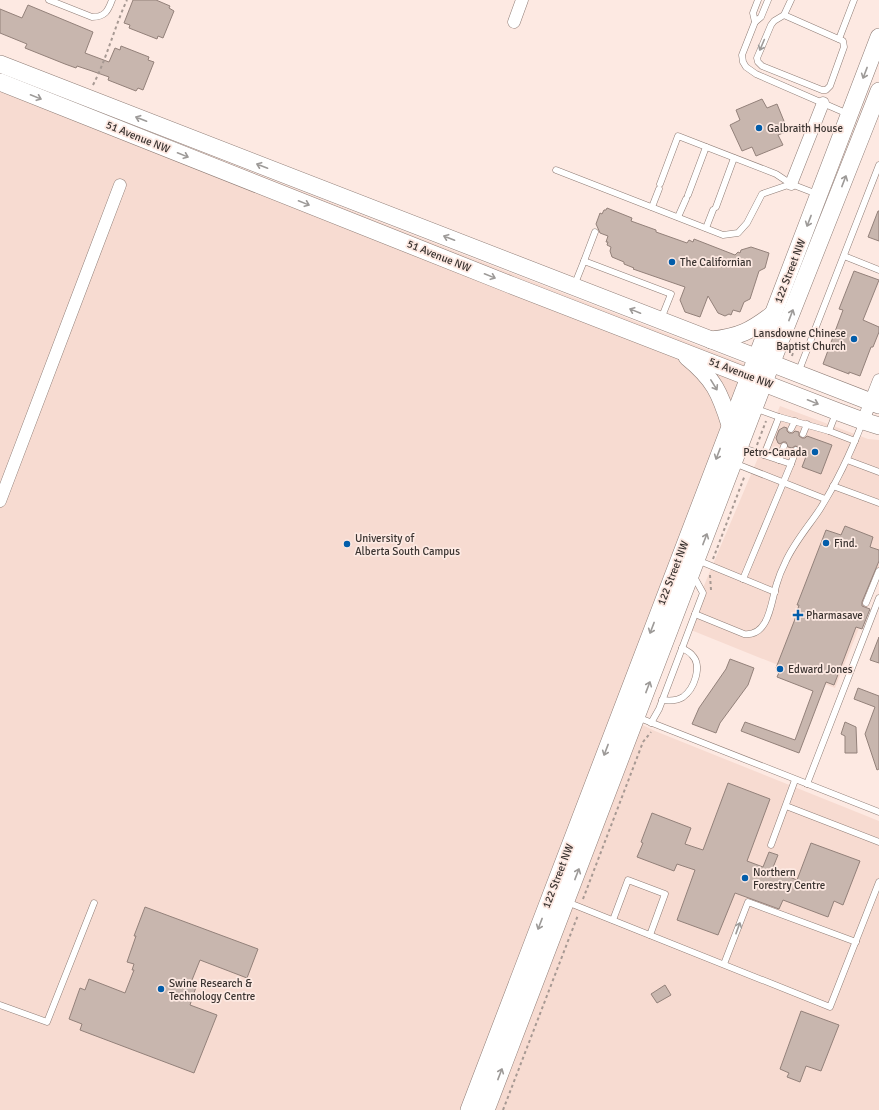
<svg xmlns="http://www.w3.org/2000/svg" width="879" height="1110" font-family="Signika,sans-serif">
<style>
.built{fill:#f7dbd1}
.building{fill:#c8b6ae;stroke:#93817a}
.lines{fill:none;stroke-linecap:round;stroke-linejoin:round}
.lane-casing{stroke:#8e7c75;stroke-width:7}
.street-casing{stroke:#8e7c75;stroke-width:13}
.secondary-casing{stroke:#8e7c75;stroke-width:18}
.path{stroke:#a79993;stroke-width:2;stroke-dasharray:3 3;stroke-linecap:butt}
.lane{stroke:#fff;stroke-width:6}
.street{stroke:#fff;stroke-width:12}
.secondary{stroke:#fff;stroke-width:17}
.oneway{stroke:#9d9a98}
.poi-dot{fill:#025daa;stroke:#fde9e2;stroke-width:1.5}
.labels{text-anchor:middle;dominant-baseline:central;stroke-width:3.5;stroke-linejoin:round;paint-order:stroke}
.poi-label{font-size:11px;fill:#3b3431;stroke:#fde9e2;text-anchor:start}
.street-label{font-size:11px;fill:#3b3431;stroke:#fde9e2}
</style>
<rect width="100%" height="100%" fill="#fde9e2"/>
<!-- built -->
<g class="built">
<path d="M0,74L760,370L628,718L655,731L879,821V1110H0Z"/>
<path d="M780,406L868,439L879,440V578L835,688L686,628Z"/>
</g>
<!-- building -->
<g class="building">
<path d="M133,0H156L170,6L169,8L174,11L163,38L158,36L157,39L129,28L130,25L124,23Z"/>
<path d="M28,5L93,32L85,53L109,62L115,48L120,50L121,46L149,57L148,60L154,62L143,90L138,88L136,91L108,80L109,77L89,70L77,66L76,68L65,64L25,48L27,44L0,33V9L22,18Z"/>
<path d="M762,99L767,108L777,104L788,131L778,135L783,145L756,156L752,147L742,151L730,125L740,120L736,110Z"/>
<path d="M607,208L632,218L631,221L656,230V232L687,243L689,240L693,242L694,239L735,255L738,252L740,253L741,250L751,247L769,253L765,268L759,271L750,299L744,302L740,312L733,310L731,315L729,314L725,316L718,313L708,296L700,317L685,312L680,300L685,287L633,269L634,268L624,264V262L612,257L610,251L611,247L607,245L608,242H606L608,236L600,233L596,224L600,213L602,214L604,210H606Z"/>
<path d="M878,211H879V241L868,237Z"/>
<path d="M854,271L879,280L863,320L879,327V332L873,347H871L860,376L849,372V374L823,364L843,310L839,309Z"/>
<path d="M784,427L787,428V431L789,433H793L795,431L799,432V436L802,438H805L807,436L832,445L821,474L802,467L807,454L800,452L799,447L795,446L792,448L788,447L786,442H783L780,444L778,443L776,438L779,430Z"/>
<path d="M845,526L873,537L870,547L879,550V561L862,602V606L870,609L862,629L856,627L834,685L826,682L799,753L741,731L745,722L795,740L813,691L777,677L780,670L776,668L795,619L799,605H797L826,530L841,535Z"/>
<path d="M879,637V663L870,660Z"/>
<path d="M730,659L754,668L748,685L720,723L716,733L692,724L699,708L726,669Z"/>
<path d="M858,688L879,696V769L877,770L865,734L875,707L854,699Z"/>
<path d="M845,722L856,727L857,753H845V736L841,734Z"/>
<path d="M728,783L770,799L747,861L763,867L769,852L778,855L772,870L797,880L811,843L860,861L843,905L834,901L828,917L783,900L779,909L735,893L718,935L677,920L695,870L677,864L674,871L637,857L643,843L641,842L652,813L691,828L685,844L703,850Z"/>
<path d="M145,907L258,949L247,978L200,960L190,985L196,987L190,1005L217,1015L194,1073L80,1030L82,1024L69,1019L80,988L85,990L89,979L125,993L134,970H132L134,964L127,962L136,936H134Z"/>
<path d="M665,985L671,995L657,1003L651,994Z"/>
<path d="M801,1011L839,1025L821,1071L806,1066L800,1082L787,1077L789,1073L780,1069Z"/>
</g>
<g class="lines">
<defs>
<g id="lane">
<path d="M49,0L92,17C105,17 108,11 112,0"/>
<path d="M768,0L761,17L755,22L742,55L743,62L746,67L756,74L848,114"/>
<path d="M784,15L843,41L844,47L830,86L826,90H822L762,66L758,62L757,58L771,25L774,21L784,15L791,0"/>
<path d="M755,22L753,13L758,0"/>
<path d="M839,39L854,0"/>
<path d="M556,170L723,235L738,233L747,223L762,194L791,184"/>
<path d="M660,184L678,136L776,174L791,184L817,194"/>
<path d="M688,195L706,147"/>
<path d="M652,207L659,189"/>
<path d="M716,207L734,158"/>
<path d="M678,217L686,199"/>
<path d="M706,228L713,210"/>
<path d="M844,256L879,270"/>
<path d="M584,261L595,232"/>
<path d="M574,286L584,261L671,294L661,319"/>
<path d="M798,373L879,165"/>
<path d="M754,408L779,417L829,431"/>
<path d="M836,413L829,431L855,441"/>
<path d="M791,429L795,421"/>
<path d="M803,434L807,424"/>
<path d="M740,447L791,464L796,450"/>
<path d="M764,455L779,417"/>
<path d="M779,460L784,446"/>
<path d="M847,460L879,472"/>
<path d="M734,463L825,499"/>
<path d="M833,486L879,503"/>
<path d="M697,560L775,592"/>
<path d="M743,579L791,464"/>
<path d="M866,603L879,571"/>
<path d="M695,614L744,634C770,637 771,600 777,583C779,576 782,569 785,563C793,544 808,527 820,509C837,482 851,452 863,421"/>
<path d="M662,700C670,701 677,701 683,697C694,689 703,666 692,655C690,652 685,650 682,648"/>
<path d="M637,717L879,812"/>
<path d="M651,723L659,709L703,593L693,575"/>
<path d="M807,784L879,598"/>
<path d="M786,806L879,842"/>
<path d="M771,845L795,780"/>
<path d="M567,902L830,1007L879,882"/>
<path d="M613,920L628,880L665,894L650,935"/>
<path d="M724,964L748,902L856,942"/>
<path d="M0,1005L47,1022L94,903"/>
</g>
<g id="street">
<path d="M514,22L522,0"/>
<path d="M791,184L823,103"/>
<path d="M863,421L879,380"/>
<path d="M0,501L120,185"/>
</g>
<g id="secondary">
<path d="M0,64L879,405"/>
<path d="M0,82L511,285L836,411L863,421L879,426"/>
<path d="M711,340C739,337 751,331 773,314"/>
<path d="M687,357C714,379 720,393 730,425"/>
<path d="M469,1110L879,37"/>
<path d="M486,1110L764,382L879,91"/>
</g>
</defs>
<!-- lane casing -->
<use href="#lane" class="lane-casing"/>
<!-- street casing -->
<use href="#street" class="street-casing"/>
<!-- secondary casing -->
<use href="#secondary" class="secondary-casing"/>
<!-- path -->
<g class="path">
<path d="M93,85C107,58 114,28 127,0"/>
<path d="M792,356L796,341"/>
<path d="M757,445L766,421"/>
<path d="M713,559L745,475"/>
<path d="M710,575L711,590"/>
<path d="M583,899L643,742L651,732"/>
<path d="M503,1110L578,915"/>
</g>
<!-- lane -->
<use href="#lane" class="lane"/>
<!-- street -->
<use href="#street" class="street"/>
<!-- secondary -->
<use href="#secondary" class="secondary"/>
</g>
<!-- one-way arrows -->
<defs><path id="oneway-shaft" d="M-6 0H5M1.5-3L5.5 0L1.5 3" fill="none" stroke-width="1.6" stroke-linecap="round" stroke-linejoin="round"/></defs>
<g class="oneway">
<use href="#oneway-shaft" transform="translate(762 45) rotate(113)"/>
<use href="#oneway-shaft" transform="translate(865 73) rotate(111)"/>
<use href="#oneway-shaft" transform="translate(36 97) rotate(22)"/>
<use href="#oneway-shaft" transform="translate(141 119) rotate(-159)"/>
<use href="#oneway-shaft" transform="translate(183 155) rotate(22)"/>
<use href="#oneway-shaft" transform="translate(262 166) rotate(-159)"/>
<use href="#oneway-shaft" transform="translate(844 181) rotate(-69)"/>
<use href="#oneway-shaft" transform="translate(304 203) rotate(22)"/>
<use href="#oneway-shaft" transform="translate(809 221) rotate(111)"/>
<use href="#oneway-shaft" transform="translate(449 238) rotate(-159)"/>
<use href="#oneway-shaft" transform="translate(490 276) rotate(22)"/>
<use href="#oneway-shaft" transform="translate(635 311) rotate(-158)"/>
<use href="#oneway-shaft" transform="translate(791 315) rotate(-69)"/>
<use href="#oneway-shaft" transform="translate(714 385) rotate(58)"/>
<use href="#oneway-shaft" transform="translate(813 402) rotate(22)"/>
<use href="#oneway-shaft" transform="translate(718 454) rotate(111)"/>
<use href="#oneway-shaft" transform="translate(705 539) rotate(-69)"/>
<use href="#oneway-shaft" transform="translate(652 628) rotate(111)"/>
<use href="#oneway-shaft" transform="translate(648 687) rotate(-69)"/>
<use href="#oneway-shaft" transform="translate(606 750) rotate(111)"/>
<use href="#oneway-shaft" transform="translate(577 874) rotate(-69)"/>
<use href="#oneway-shaft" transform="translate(540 924) rotate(111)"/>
<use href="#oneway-shaft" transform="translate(738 928) rotate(-70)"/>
<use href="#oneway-shaft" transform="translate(500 1074) rotate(-69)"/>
</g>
<!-- markers -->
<g class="poi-dot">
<circle cx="759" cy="128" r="4"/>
<circle cx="672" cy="262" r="4"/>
<circle cx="854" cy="339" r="4"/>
<circle cx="815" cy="452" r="4"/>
<circle cx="826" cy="543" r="4"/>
<circle cx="347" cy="544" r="4"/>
<path d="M796 609h4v4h4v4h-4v4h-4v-4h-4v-4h4z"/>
<circle cx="780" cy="669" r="4"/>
<circle cx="745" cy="878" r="4"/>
<circle cx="161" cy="989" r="4"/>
</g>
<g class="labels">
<!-- poi labels -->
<g class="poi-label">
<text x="767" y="128">Galbraith House</text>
<text x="680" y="262">The Californian</text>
<text x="846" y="333" text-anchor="end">Lansdowne Chinese<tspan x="846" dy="13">Baptist Church</tspan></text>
<text x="807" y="452" text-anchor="end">Petro-Canada</text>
<text x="355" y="538">University of<tspan x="355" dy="13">Alberta South Campus</tspan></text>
<text x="834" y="543">Find.</text>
<text x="806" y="615">Pharmasave</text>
<text x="788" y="669">Edward Jones</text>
<text x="753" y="872">Northern<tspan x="753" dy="13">Forestry Centre</tspan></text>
<text x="169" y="983">Swine Research &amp;<tspan x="169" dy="13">Technology Centre</tspan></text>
</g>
<!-- street labels -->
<g class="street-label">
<text transform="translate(138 137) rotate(22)">51 Avenue NW</text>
<text transform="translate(439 256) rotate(22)">51 Avenue NW</text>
<text transform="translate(790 271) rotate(-69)">122 Street NW</text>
<text transform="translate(741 373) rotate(21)">51 Avenue NW</text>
<text transform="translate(673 573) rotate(-69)">122 Street NW</text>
<text transform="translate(558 876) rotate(-69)">122 Street NW</text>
</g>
</g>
</svg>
